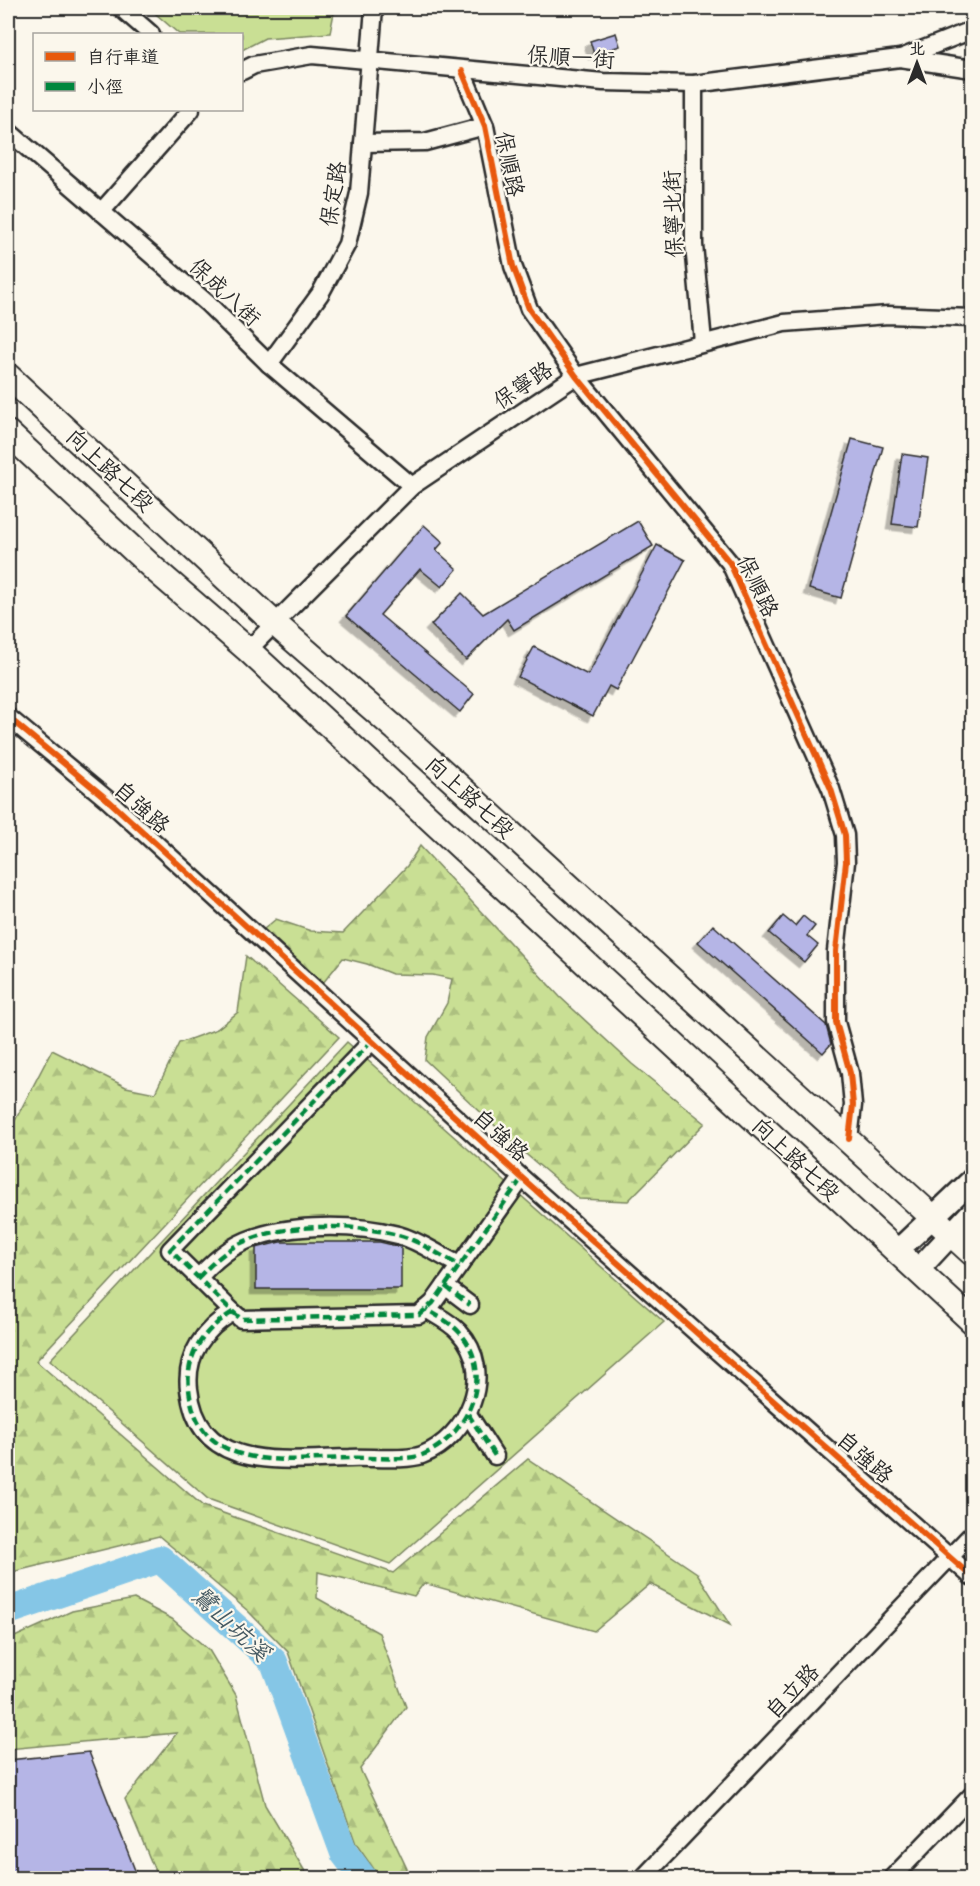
<svg xmlns="http://www.w3.org/2000/svg" width="980" height="1886" font-family="Sriracha,'LXGW WenKai TC',sans-serif">
<style>
.forest{fill:url(#forest-firs);stroke:#7a8560;stroke-width:1.5}
.pitch{fill:#c9df94;stroke:#7a8560;stroke-width:1.5}
.lines{fill:none;stroke-linecap:round;stroke-linejoin:round}
.river{stroke:#85c6e6;stroke-width:28}
.building{fill:#b5b5e6;stroke:#2b2b2b;stroke-width:1.5;filter:url(#shadow)}
.minor-casing{stroke:#2b2b2b;stroke-width:21}
.tertiary-casing{stroke:#2b2b2b;stroke-width:26}
.secondary-casing{stroke:#2b2b2b;stroke-width:28}
.minor{stroke:#fbf7ec;stroke-width:16}
.tertiary{stroke:#fbf7ec;stroke-width:21}
.secondary{stroke:#fbf7ec;stroke-width:24}
.quiet{stroke:#00873e;stroke-width:4.5;stroke-dasharray:9 4.5;stroke-linecap:butt}
.cycleway-casing{stroke:#fbf7ec;stroke-width:10}
.cycleway{stroke:#e8590c;stroke-width:6}
.labels{text-anchor:middle;dominant-baseline:central;stroke-width:4.5;stroke-linejoin:round;paint-order:stroke}
.street-label{font-size:22px;fill:#2b2b2b;stroke:#fbf7ec}
.water-label{font-size:24px;font-style:italic;fill:#465a63;stroke:#fbf7ec}
</style>
<defs>
<pattern id="forest-firs" width="22" height="20" patternUnits="userSpaceOnUse" patternTransform="scale(1.5)"><rect width="22" height="20" fill="#c9df94"/><path d="M5 1l3.5 6h-7zM16 11l3.5 6h-7z" fill="#adc080"/></pattern>
<filter id="shadow"><feDropShadow dx="-5.5" dy="5.5" stdDeviation="0" flood-color="#0004"/></filter>
</defs>
<rect width="100%" height="100%" fill="#fbf7ec"/>
<filter id="ink" filterUnits="userSpaceOnUse"><feTurbulence type="fractalNoise" baseFrequency=".0167" numOctaves="2"/><feDisplacementMap in="SourceGraphic" scale="12" xChannelSelector="R" yChannelSelector="G"/><feConvolveMatrix kernelMatrix="1 2 1 2 8 2 1 2 1" color-interpolation-filters="sRGB"/></filter>
<g filter="url(#ink)">
<!-- forest -->
<g class="forest">
<path d="M420,846L560,997L632,1064L705,1123L628,1201L579,1199L521,1150L425,1060L428,1037L447,1003L452,979L433,975L392,974L367,964L343,958L323,983L264,929L276,919L311,931L343,933L407,866Z"/>
<path d="M246,956L339,1037L36,1361L203,1506L393,1573L528,1459L697,1573L730,1625L650,1584L594,1631L424,1583L414,1596L318,1572L317,1598L379,1633L406,1707L360,1769L409,1873L416,1878H380L356,1844L288,1652L248,1611L159,1536L8,1573V1134L52,1050L126,1087L155,1093L179,1043L217,1029L238,1012Z"/>
<path d="M134,1599L172,1619L209,1650L236,1695L265,1805L309,1878H158L125,1799L177,1733L8,1749V1640L72,1611Z"/>
</g>
<!-- pitch -->
<g class="pitch">
<path d="M149,8H335L330,33L265,38L242,50V34H179Z"/>
<path d="M347,1042L664,1322L390,1564L208,1499L50,1360Z"/>
</g>
<g class="lines">
<!-- river -->
<path class="river" d="M8,1611L160,1559L274,1662L344,1853L363,1878"/>
</g>
<!-- building -->
<g class="building">
<path d="M616,33L620,46L594,54L590,41Z"/>
<path d="M852,439L883,447L841,598L809,589Z"/>
<path d="M902,454L928,458L918,527L892,524Z"/>
<path d="M638,521L653,546L514,630L507,619L466,660L431,625L462,593L483,614Z"/>
<path d="M424,525L443,542L436,550L457,569L442,587L420,569L380,615L474,694L460,712L346,616Z"/>
<path d="M657,545L685,560L616,690L609,686L593,716L518,677L534,647L588,675Z"/>
<path d="M783,916L795,926L803,916L815,926L807,936L818,945L804,962L769,933Z"/>
<path d="M713,925L826,1025L831,1044L823,1053L698,942Z"/>
<path d="M280,1242H380L401,1247V1289H256V1248Z"/>
<path d="M89,1752L138,1878H8V1760Z"/>
</g>
<g class="lines">
<defs>
<g id="minor">
<path d="M121,8L151,34"/>
<path d="M901,58L972,30"/>
<path d="M242,71L254,65L312,55L603,82L694,84L900,58L972,69"/>
<path d="M462,71L485,126L513,266L529,309L576,376L730,563L831,789L845,835L846,862L836,951V1022L850,1073L853,1105L849,1139"/>
<path d="M694,84V245L703,342"/>
<path d="M8,131L207,303L269,364L412,486"/>
<path d="M363,143L425,142L485,126"/>
<path d="M101,212L191,110"/>
<path d="M269,364L320,294L347,244L359,193L374,8"/>
<path d="M248,650L412,486L576,376L784,323L888,315L972,318"/>
<path d="M8,717L108,800L522,1178L972,1577"/>
<path d="M372,1041L170,1250L233,1312L241,1319L419,1315L433,1303L522,1178"/>
<path d="M198,1278C208,1267 220,1256 232,1248C274,1222 352,1223 398,1235C421,1241 439,1256 460,1265"/>
<path d="M445,1286L470,1305"/>
<path d="M233,1312C204,1329 185,1355 189,1389C198,1475 287,1459 350,1458C369,1457 406,1461 422,1455C468,1437 497,1373 459,1332C450,1322 437,1316 426,1309"/>
<path d="M468,1414L495,1456"/>
<path d="M643,1878L972,1534"/>
<path d="M892,1878L972,1795"/>
</g>
<g id="tertiary">
<path d="M896,1252L972,1180"/>
<path d="M917,1271L972,1212"/>
</g>
<g id="secondary">
<path d="M8,376L273,622L396,729L972,1253"/>
<path d="M8,433L153,568L248,650L972,1321"/>
</g>
</defs>
<!-- minor casing -->
<use href="#minor" class="minor-casing"/>
<!-- tertiary casing -->
<use href="#tertiary" class="tertiary-casing"/>
<!-- secondary casing -->
<use href="#secondary" class="secondary-casing"/>
<!-- minor -->
<use href="#minor" class="minor"/>
<!-- tertiary -->
<use href="#tertiary" class="tertiary"/>
<!-- secondary -->
<use href="#secondary" class="secondary"/>
<!-- quiet -->
<g class="quiet">
<path d="M372,1041L170,1250L233,1312L241,1319L419,1315L433,1303L522,1178"/>
<path d="M198,1278C208,1267 220,1256 232,1248C274,1222 352,1223 398,1235C421,1241 439,1256 460,1265"/>
<path d="M445,1286L470,1305"/>
<path d="M233,1312C204,1329 185,1355 189,1389C198,1475 287,1459 350,1458C369,1457 406,1461 422,1455C468,1437 497,1373 459,1332C450,1322 437,1316 426,1309"/>
<path d="M468,1414L495,1456"/>
</g>
<defs>
<g id="cycleway">
<path d="M462,71L485,126L513,266L529,309L576,376L730,563L831,789L845,835L846,862L836,951V1022L850,1073L853,1105L849,1139"/>
<path d="M8,717L108,800L522,1178L972,1577"/>
</g>
</defs>
<!-- cycleway casing -->
<use href="#cycleway" class="cycleway-casing"/>
<!-- cycleway -->
<use href="#cycleway" class="cycleway"/>
</g>
</g>
<g class="labels">
<!-- street labels -->
<g class="street-label">
<text transform="translate(571 57) rotate(4)">保順一街</text>
<text transform="translate(510 164) rotate(79)">保順路</text>
<text transform="translate(333 194) rotate(-81)">保定路</text>
<text transform="translate(673 214) rotate(-92)">保寧北街</text>
<text transform="translate(225 292) rotate(43)">保成八街</text>
<text transform="translate(523 385) rotate(-34)">保寧路</text>
<text transform="translate(110 470) rotate(43)">向上路七段</text>
<text transform="translate(758 586) rotate(64)">保順路</text>
<text transform="translate(470 797) rotate(42)">向上路七段</text>
<text transform="translate(142 807) rotate(42)">自強路</text>
<text transform="translate(501 1135) rotate(42)">自強路</text>
<text transform="translate(796 1159) rotate(43)">向上路七段</text>
<text transform="translate(865 1457) rotate(41)">自強路</text>
<text transform="translate(792 1691) rotate(-46)">自立路</text>
</g>
<!-- water labels -->
<g class="water-label">
<text transform="translate(231 1624) rotate(43)">鷺山坑溪</text>
</g>
</g>
<!-- margin -->
<rect width="980" height="1886" fill="none" stroke="#fbf7ec" stroke-width="30"/>
<rect x="15" y="15" width="950" height="1856" fill="none" stroke="#2b2b2b" stroke-width="2" filter="url(#ink)"/>
<!-- legend -->
<rect x="33" y="33" width="210" height="78" fill="#fbf7ec" stroke="#a8a59f" stroke-width="1.5"/>
<rect x="45" y="52" width="30" height="9" fill="#e8590c" stroke="#a8a59f" stroke-width="1.5"/>
<text x="87" y="63" font-size="18" fill="#2b2b2b">自行車道</text>
<rect x="45" y="82" width="30" height="9" fill="#00873e" stroke="#a8a59f" stroke-width="1.5"/>
<text x="87" y="93" font-size="18" fill="#2b2b2b">小徑</text>
<!-- north arrow -->
<g transform="translate(917 63)" stroke="#fbf7ec" stroke-width="4.5" paint-order="stroke">
<path d="M0-4.5L10 22L0 15L-10 22Z" fill="#2b2b2b"/>
<text y="-9" font-size="16" font-weight="bold" text-anchor="middle" fill="#2b2b2b">北</text>
</g>
</svg>
